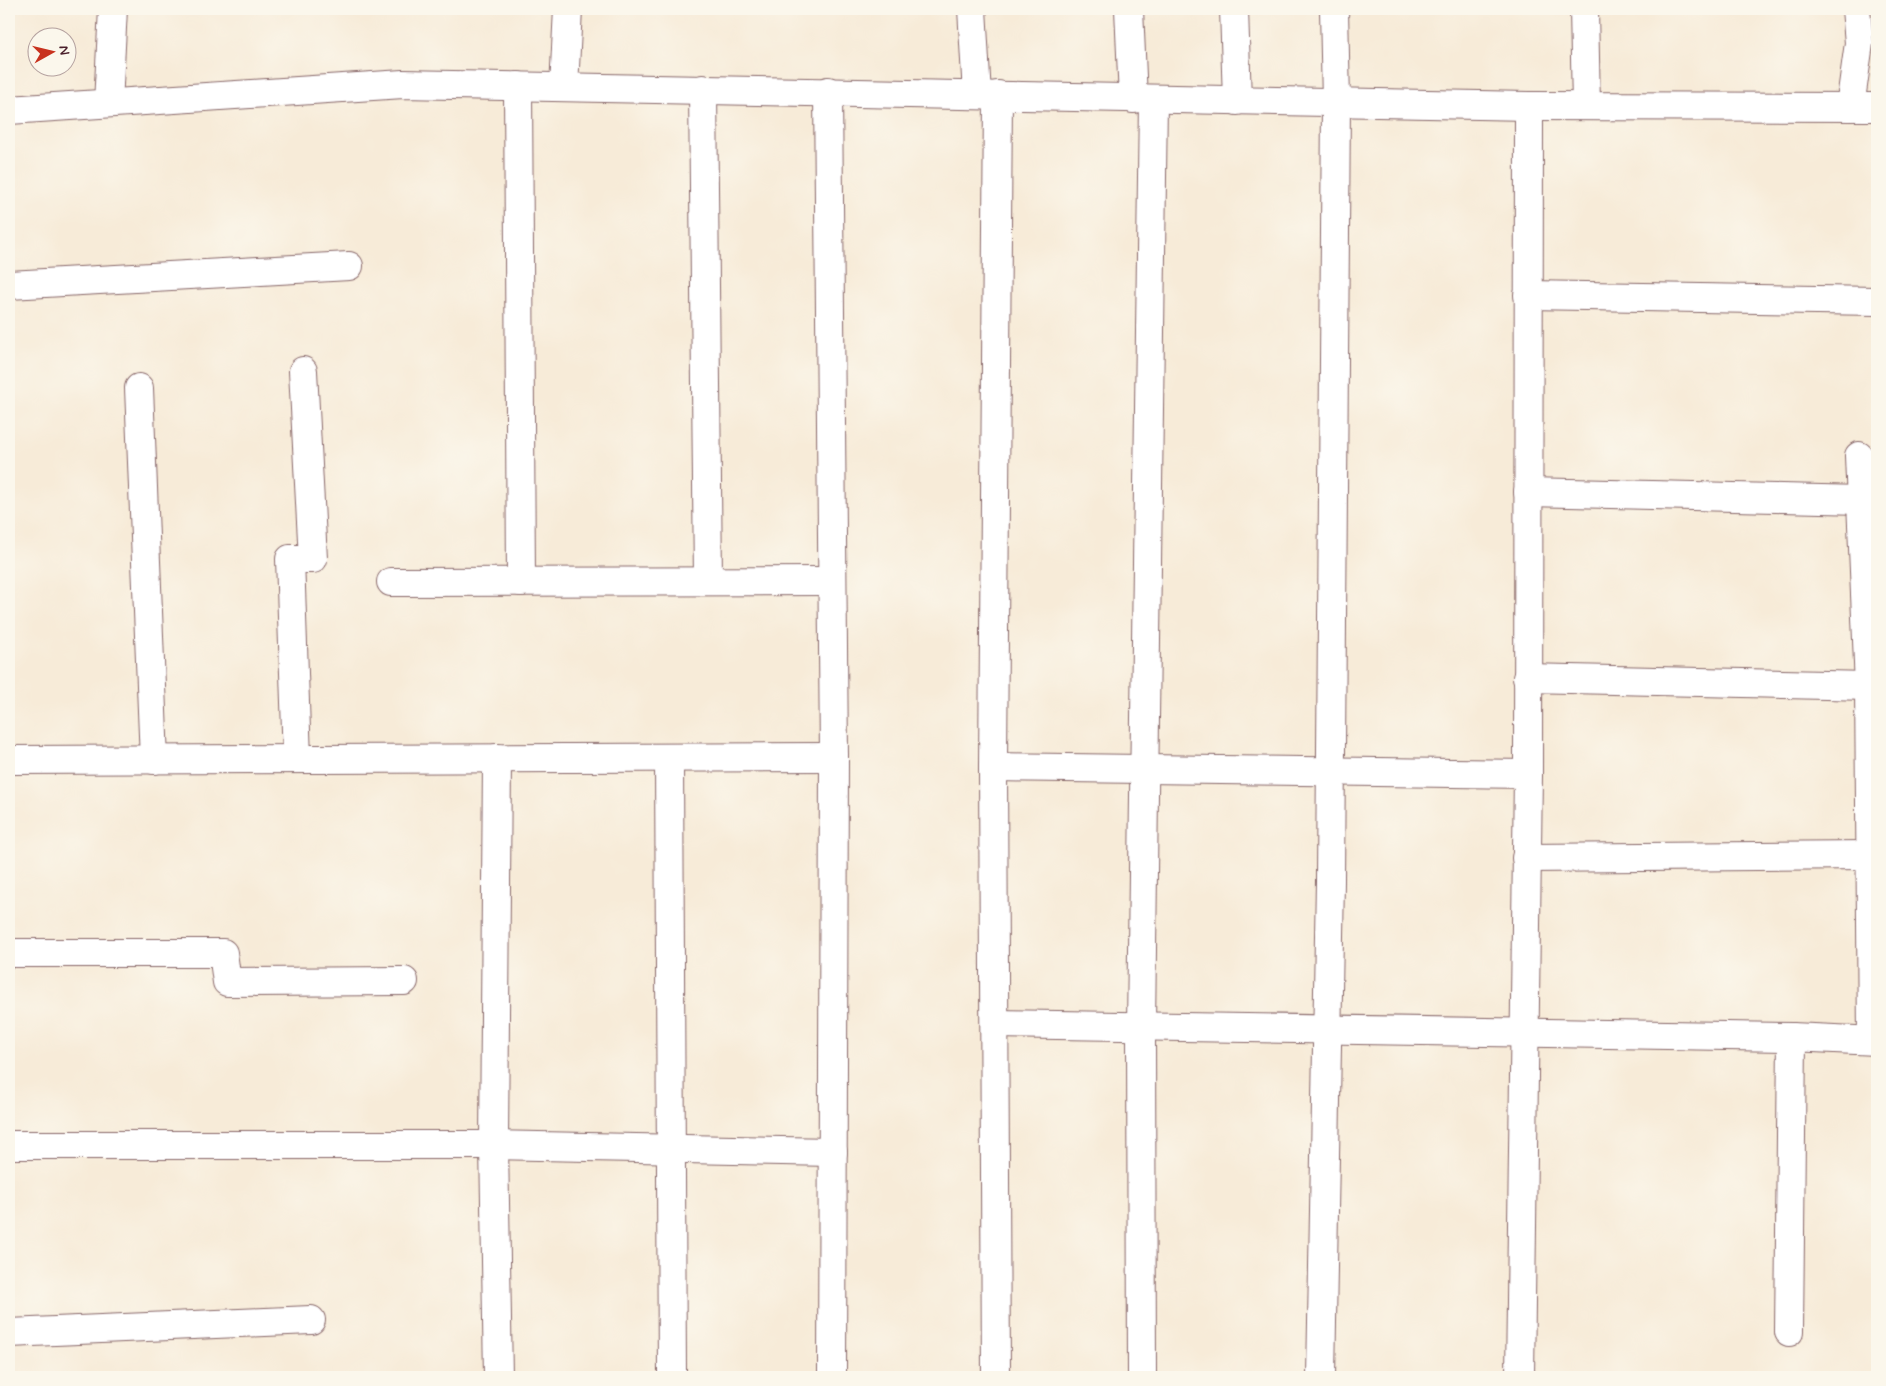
<svg xmlns="http://www.w3.org/2000/svg" width="1886" height="1386" font-family="Mynerve,sans-serif">
<style>
.lines{fill:none;stroke-linecap:round;stroke-linejoin:round}
.minor-casing{stroke:#876668;stroke-width:30}
.minor{stroke:#fff;stroke-width:28}
</style>
<rect width="100%" height="100%" fill="#fbf7ec"/>
<filter id="ink" filterUnits="userSpaceOnUse"><feTurbulence type="fractalNoise" baseFrequency=".02" numOctaves="2"/><feDisplacementMap in="SourceGraphic" scale="10" xChannelSelector="R" yChannelSelector="G"/><feConvolveMatrix kernelMatrix="1 2 1 2 8 2 1 2 1" color-interpolation-filters="sRGB"/></filter>
<filter id="wash" filterUnits="userSpaceOnUse"><feTurbulence type="fractalNoise" baseFrequency=".0096" numOctaves="4" result="noise"/><feDisplacementMap in="SourceGraphic" scale="20" xChannelSelector="R" yChannelSelector="G"/><feGaussianBlur stdDeviation="1.12" result="paint"/><feColorMatrix in="noise" values="0 0 0 0 0 0 0 0 0 0 0 0 0 0 0 0 0 1.4 0 .05"/><feComposite in="paint" operator="in"/></filter>
<g filter="url(#wash)">
<rect width="100%" height="100%" fill="#f7ebd8"/>
</g>
<g filter="url(#ink)">
<g class="lines">
<defs>
<g id="minor">
<path d="M972,9L977,95"/>
<path d="M1129,9L1133,99"/>
<path d="M1234,9L1237,101"/>
<path d="M1584,9L1586,106"/>
<path d="M518,86L521,582"/>
<path d="M564,87L568,9"/>
<path d="M703,89L708,581"/>
<path d="M828,91L834,757L832,1377"/>
<path d="M108,103L113,9"/>
<path d="M1850,107L1859,43L1856,9"/>
<path d="M9,110L403,84L1529,106L1877,107"/>
<path d="M9,285L349,266"/>
<path d="M1528,295L1877,301"/>
<path d="M139,388L154,760"/>
<path d="M1859,456L1869,686L1872,1040"/>
<path d="M1528,492L1861,500"/>
<path d="M391,582L832,581"/>
<path d="M1527,678L1869,686"/>
<path d="M497,758L494,1145L498,1377"/>
<path d="M669,758L672,1377"/>
<path d="M297,759L290,559H313L303,371"/>
<path d="M9,760L834,757"/>
<path d="M993,767L1528,774"/>
<path d="M1526,858L1871,855"/>
<path d="M9,953H223L227,982L404,981"/>
<path d="M996,1024L1792,1037L1877,1041"/>
<path d="M9,1145H494L833,1152"/>
<path d="M1789,1332L1792,1037"/>
<path d="M9,1333L311,1320"/>
<path d="M996,1377L993,767L998,95"/>
<path d="M1142,1377L1141,1027L1153,100"/>
<path d="M1321,1377L1330,881L1336,102L1334,9"/>
<path d="M1520,1377L1528,774L1529,106"/>
</g>
</defs>
<!-- minor casing -->
<use href="#minor" class="minor-casing"/>
<!-- minor -->
<use href="#minor" class="minor"/>
</g>
</g>
<!-- margin -->
<rect width="1886" height="1386" fill="none" stroke="#fbf7ec" stroke-width="30"/>
<!-- north arrow -->
<g transform="translate(52 52) rotate(82)"><circle r="24" fill="#fbf7ec" stroke="#b4a19f"/>
<path d="M0-4L9 19L0 12L-9 19Z" fill="#c8321e"/>
<text y="-8" font-size="14" font-weight="bold" text-anchor="middle" fill="#4a1f2b">N</text>
</g>
</svg>
